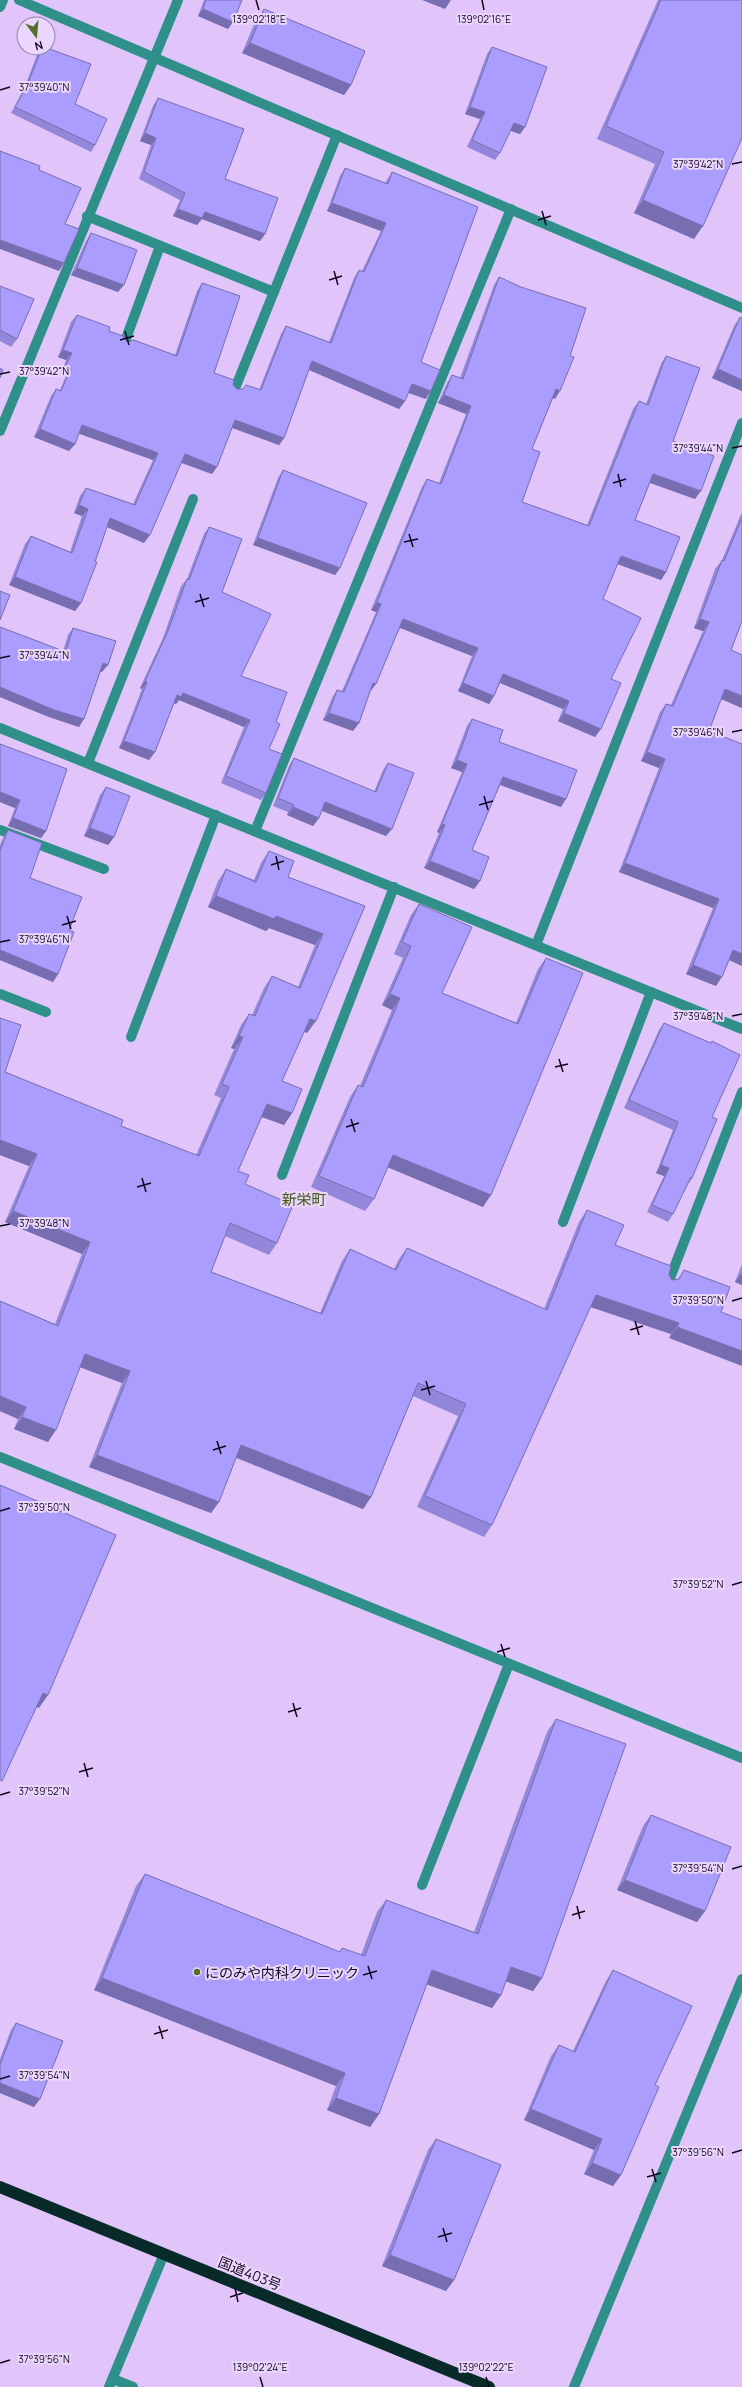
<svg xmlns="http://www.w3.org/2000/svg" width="742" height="2387" font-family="Manrope,'Noto Sans JP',sans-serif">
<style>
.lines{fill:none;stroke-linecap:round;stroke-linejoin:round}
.minor{stroke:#2e9089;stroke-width:10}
.highway{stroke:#082b29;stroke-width:12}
.wall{fill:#9287da}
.shaded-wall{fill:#776eb1}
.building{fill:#aa9dfd;stroke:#776eb1}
.ticks{fill:none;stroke:#12061c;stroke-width:1.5}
.poi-dot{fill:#527127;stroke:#ebd6fd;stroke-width:1.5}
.labels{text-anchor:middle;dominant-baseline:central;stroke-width:4;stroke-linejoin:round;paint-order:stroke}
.poi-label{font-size:14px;fill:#12061c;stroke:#ebd6fd;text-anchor:start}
.street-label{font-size:14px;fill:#12061c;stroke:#ebd6fd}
.neighbourhood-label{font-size:15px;fill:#3d5813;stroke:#ebd6fd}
.ticks-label{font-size:10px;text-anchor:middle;fill:#12061c;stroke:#ebd6fd;stroke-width:4;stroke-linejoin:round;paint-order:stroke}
</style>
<rect width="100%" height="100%" fill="#e1c5fa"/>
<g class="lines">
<!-- minor -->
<g class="minor">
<path d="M19,0L742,308"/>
<path d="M0,7L3,0"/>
<path d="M87,216L274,292"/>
<path d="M124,344L160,246"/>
<path d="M234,391L337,135"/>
<path d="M0,431L178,0"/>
<path d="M0,728L742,1029"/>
<path d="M88,763L193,499"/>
<path d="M0,830L104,869"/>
<path d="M255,831L511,209"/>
<path d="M536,945L742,423"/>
<path d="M0,994L46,1012"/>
<path d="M131,1037L216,815"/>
<path d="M282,1175L394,887"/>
<path d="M563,1222L651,992"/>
<path d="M667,1286L742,1092"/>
<path d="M0,1457L742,1758"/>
<path d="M422,1885L509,1664"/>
<path d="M113,2379L133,2387"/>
<path d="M109,2387L164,2254"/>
<path d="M574,2387L742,1979"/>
</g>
<!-- highway -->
<path class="highway" d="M0,2187L489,2387"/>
</g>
<!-- wall -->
<g class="wall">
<path d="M204,0H242L228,29L198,16Z"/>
<path d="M658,0H742L694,239L634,213L655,164L597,139Z"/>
<path d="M264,9L351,85L344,95L242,53L256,20Z"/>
<path d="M492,47L525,127L520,134L510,131L500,153L495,160L467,147L480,119L465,114L487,54Z"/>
<path d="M41,48H47L75,104L95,145L91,152L11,113L24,89L38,52Z"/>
<path d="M158,98L225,179L265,234L260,241L202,219L197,225L173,216L180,200L139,179L151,145L140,141L153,106Z"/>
<path d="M345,168L385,183L387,180L392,172L421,362L426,399L408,393L405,401L399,409L309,370L284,438L279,445L232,428L212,474L181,463L144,543L107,527L81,603L75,611L9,585L25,544L31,536L70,552L82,516L74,513L80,496L86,488L133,504L153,460L79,433L75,444L69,451L34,437L51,396L56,389L60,390L66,376L61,373L66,360L58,357L71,322L77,315L109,331L127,342L175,355L197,291L202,283L214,373L233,385L237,389L259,390L281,334L286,326L329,342L354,278L359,270L362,271L381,231L327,211L340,176Z"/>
<path d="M91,233L118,292L71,275L86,241Z"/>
<path d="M499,277L555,399L553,398L532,449L522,502L587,525L633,409L639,401L646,404L661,364L666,356L673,441L695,499L650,483L635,520L666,572L661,580L617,564L603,599L611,679L595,737L558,721L563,709L500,683L494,696L489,704L458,691L472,656L400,628L370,692V691L359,723L353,731L323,720L332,698L337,690L342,691L376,612L371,610L422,487L427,479L439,483L466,414L438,403L447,383L452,375L460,378L494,285Z"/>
<path d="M0,286L17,339L11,347L0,341Z"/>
<path d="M740,317L742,391L712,378L734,326Z"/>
<path d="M283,470L340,568L335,575L253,545L278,478Z"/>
<path d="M742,512V621L731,650L742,655V708L721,699L709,731L742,744V966L729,960L716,986L686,974L713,908L619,872L659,768L641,761L660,712L666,704L671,705L703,631L694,628L715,569L722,560Z"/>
<path d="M209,527L241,676L276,722L269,749L266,793L261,800L221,783L244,727L179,700L176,704L174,703L155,752L149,760L119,748L142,689L140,688L163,638L181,586L187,579L204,534Z"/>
<path d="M0,627L63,651L68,635L73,628L102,672L101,671L79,727L49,717L0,697Z"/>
<path d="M472,719L499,742L561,807L500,785L472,850L480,881L474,889L424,868L439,833L437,832L462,772L451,768L467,726Z"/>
<path d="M0,744L46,831L41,838L8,826L15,808L0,802Z"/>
<path d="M294,758L374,792L383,770L388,763L386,836L322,811L319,818L313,826L287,815L288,812L273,806L289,766Z"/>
<path d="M106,787L114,837L108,845L84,836L100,795Z"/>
<path d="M8,830L30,878L69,930L58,974L53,982L0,960V845L3,838Z"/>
<path d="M269,851L288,877L365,906L307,1033L304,1031L282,1081L292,1113L284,1125L262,1117L238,1171L277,1243L269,1255L225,1236L211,1272L320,1313L342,1261L350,1249L394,1269L399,1259L407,1248L544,1309L579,1222L587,1210L615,1245L669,1275L672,1280H677L684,1270L730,1287L669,1338L671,1334L590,1307L492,1525L484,1537L417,1507L458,1416L413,1396L371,1497L363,1509L236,1458L219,1502L211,1513L89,1467L122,1383L80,1367L48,1442L14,1429L18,1419L0,1411V1301L55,1324L82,1254L5,1222L29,1166L0,1155V1018L5,1072L121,1126L196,1155L221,1098L214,1095L234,1049L231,1048L241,1025L249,1014L252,1015L264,988L272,976L298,987L315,945L269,928L266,931L208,907L218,881L226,869L254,880L261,863Z"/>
<path d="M419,904L442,993L516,1023L538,969L546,958L483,1207L387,1167L374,1199L365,1211L311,1187L350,1097L358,1085L360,1086L392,1010L382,1005L403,958L394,954L411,915Z"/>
<path d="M664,1023L712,1117L692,1178L687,1185L673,1214L668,1222L647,1212L664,1176L656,1173L673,1130L624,1108L659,1030Z"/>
<path d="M742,1264V1285L735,1282Z"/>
<path d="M556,1719L542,1978L533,1991L506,1981L501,1995L492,2008L426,1984L379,2114L370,2127L327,2110L336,2086L94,1990L136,1886L145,1874L339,1952L342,1948L361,1955L377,1912L386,1900L474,1932L547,1732Z"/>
<path d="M651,1815L705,1911L697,1922L617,1890L643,1826Z"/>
<path d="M613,1970L655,2085L621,2175L613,2186L584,2174L594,2150L524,2120L551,2056L559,2045L573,2051L606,1981Z"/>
<path d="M16,2023L34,2107L0,2093V2059L11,2030Z"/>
<path d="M436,2139L454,2280L446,2291L382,2266L428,2150Z"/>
</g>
<!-- shaded-wall -->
<g class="shaded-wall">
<path d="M422,0H451L445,9Z"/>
<path d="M203,9L233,22L228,29L198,16Z"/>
<path d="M250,43L351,85L344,95L242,53Z"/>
<path d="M470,107L485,112L480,119L465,114Z"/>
<path d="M514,123L525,127L520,134L509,130Z"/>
<path d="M145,133L156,138L151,145L140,141Z"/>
<path d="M643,200L703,226L694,239L634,213Z"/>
<path d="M332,203L386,223L381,231L327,211Z"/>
<path d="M178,209L205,212L265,234L260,241L202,219L197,225L173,216Z"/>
<path d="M0,240L64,263L59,271L0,249Z"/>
<path d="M77,268L124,285L118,292L71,275Z"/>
<path d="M63,350L72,353L66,360L58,357Z"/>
<path d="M312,361L405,401L399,409L307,369Z"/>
<path d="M718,369L742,380V391L712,378Z"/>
<path d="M412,384L431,391L426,399L407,392Z"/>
<path d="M556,389L560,391L555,399L550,397Z"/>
<path d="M444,395L471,406L466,414L438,403Z"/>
<path d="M235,420L284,438L279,445L230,427Z"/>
<path d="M82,425L158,453L153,460L77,433Z"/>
<path d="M40,429L75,444L69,451L34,437Z"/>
<path d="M185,454L217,467L212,474L180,462Z"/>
<path d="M653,474L701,491L695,499L648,482Z"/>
<path d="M79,505L88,509L82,516L74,513Z"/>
<path d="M110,518L150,535L144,543L105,526Z"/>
<path d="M258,538L340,568L335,575L253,545Z"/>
<path d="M621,556L666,572L661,580L615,563Z"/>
<path d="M15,577L81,603L75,611L9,585Z"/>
<path d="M377,602L381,604L376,612L371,610Z"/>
<path d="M403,619L478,648L472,656L398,627Z"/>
<path d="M700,619L709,622L703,631L694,628Z"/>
<path d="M103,663L108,665L102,672L98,670Z"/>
<path d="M503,674L569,701L563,709L498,682Z"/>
<path d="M145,681L147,682L142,689L140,688Z"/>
<path d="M373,683L376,684L370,692L367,690Z"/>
<path d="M463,683L494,696L489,704L458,691Z"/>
<path d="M0,687L84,719L79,727L49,717L0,697Z"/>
<path d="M725,689L742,696V708L719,698Z"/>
<path d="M183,693L250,720L244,727L179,700L176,704L172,702L177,695Z"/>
<path d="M329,713L359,723L353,731L323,720Z"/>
<path d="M564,713L601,729L595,737L558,721Z"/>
<path d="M124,741L155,752L149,760L119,748Z"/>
<path d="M647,752L665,759L659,768L641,761Z"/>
<path d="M457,760L467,764L462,772L451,768Z"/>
<path d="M503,777L566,799L561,807L498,784Z"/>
<path d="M0,792L20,800L15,808L0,802Z"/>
<path d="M325,802L392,829L386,836L320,810Z"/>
<path d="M293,807L319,818L313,826L287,815Z"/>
<path d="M13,818L46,831L41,838L8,826Z"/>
<path d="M442,824L445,825L439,833L437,832Z"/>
<path d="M90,828L114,837L108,845L84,836Z"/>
<path d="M430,861L480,881L474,889L424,868Z"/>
<path d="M625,863L719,899L713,908L619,872Z"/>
<path d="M216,896L276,916L323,934L315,945L269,928L266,931L208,907Z"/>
<path d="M0,950L58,974L53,982L0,960Z"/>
<path d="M733,950L742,954V966L727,959Z"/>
<path d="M693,965L722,977L716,986L686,974Z"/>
<path d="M390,994L400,998L392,1010L382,1005Z"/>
<path d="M310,1019L316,1021L307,1033L302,1030Z"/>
<path d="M239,1036L243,1037L234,1049L231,1048Z"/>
<path d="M267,1104L292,1113L284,1125L259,1116Z"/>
<path d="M0,1140L37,1154L29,1166L0,1155Z"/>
<path d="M393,1155L491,1195L483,1207L385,1166Z"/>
<path d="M661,1165L669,1168L664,1176L656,1173Z"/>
<path d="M691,1177L692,1178L687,1185L686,1184Z"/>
<path d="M13,1211L90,1242L82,1254L5,1222Z"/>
<path d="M740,1275H742V1285L735,1282Z"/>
<path d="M596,1295L679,1323L671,1334L588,1306Z"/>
<path d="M677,1327L742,1351V1366L669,1338Z"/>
<path d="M85,1354L130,1371L122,1383L77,1366Z"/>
<path d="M0,1396L26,1407L18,1419L0,1411Z"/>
<path d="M22,1417L56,1430L48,1442L14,1429Z"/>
<path d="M241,1445L371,1497L363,1509L233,1456Z"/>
<path d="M97,1455L219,1502L211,1513L89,1467Z"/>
<path d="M43,1693L48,1695L39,1708L34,1706Z"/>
<path d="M625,1880L705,1911L697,1922L617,1890Z"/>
<path d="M511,1967L542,1978L533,1991L502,1980Z"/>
<path d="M432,1970L501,1995L492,2008L423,1983Z"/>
<path d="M102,1978L345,2073L336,2086L94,1990Z"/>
<path d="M0,2083L40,2099L34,2107L0,2093Z"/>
<path d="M336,2098L379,2114L370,2127L327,2110Z"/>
<path d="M531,2109L602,2139L594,2150L524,2120Z"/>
<path d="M592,2163L621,2175L613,2186L584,2174Z"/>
<path d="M390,2255L454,2280L446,2291L382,2266Z"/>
</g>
<!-- building -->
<g class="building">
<path d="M206,0H242L233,22L203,9Z"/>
<path d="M661,0H742V138L703,226L643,200L664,152L606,126Z"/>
<path d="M264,9L365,51L351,85L250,43Z"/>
<path d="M492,47L547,67L525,127L514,123L500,153L472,140L485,112L470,107Z"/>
<path d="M42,48H47L91,64L75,104L107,119L95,145L15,107L28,83Z"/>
<path d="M158,98L244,129L225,179L278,198L265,234L205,212L202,218L178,209L185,193L144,172L156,138L145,133Z"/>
<path d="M0,151L40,166L39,170L81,188L65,224L79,229L64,263L0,240Z"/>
<path d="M345,168L388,184L392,172L478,207L421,362L440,370L431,391L412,384L405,401L312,361L284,438L235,420L217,467L185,454L150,535L110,518L95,562H97L81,603L15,577L31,536L72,553L88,509L79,505L86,488L135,505L158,453L82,425L75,444L40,429L56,389L61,391L71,368L66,365L72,353L63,350L77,315L110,327L109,331L123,336L127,342L134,340L177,356L202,283L240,296L214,373L234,380L233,385L237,389H243L246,385L261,390L286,326L331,343L359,270L364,272L386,223L332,203Z"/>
<path d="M91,233L137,250L124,285L77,268Z"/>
<path d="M499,277L521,287L586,308L570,356L574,357L560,391L556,389L532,449L540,452L522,502L589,526L639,401L648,405L666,356L700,368L673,441L714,456L701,491L653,474L635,520L680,537L666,572L621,556L603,599L641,618L611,679L621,683L601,729L564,713L569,701L503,674L494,696L463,683L478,648L403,619L376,684L373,683L359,723L329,713L337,690L344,692L381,604L377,602L427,479L441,484L471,406L444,395L452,375L463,379Z"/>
<path d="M0,286L34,299L17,339L0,330Z"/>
<path d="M740,317L742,318V380L718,369Z"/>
<path d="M0,368L3,370L0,378Z"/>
<path d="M283,470L367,503L340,568L258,538Z"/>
<path d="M742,518V621L731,650L742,655V696L725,689L709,731L742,744V954L733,950L722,977L693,965L719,899L625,863L665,759L647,752L666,704L673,706L709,622L700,619L722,560L724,561Z"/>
<path d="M209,527L242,539L222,592L271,614L241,676L287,692L276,722L280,724L269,749L282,754L266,793L226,776L250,720L183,693L181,697L177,695L155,752L124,741L147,682L145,681L168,631L187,579L189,580Z"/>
<path d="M0,591L10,595L0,620Z"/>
<path d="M0,627L66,652L73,628L116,641L108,665L103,663L84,719L54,710L0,687Z"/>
<path d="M472,719L503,730L499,742L577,770L566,799L503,777L472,850L489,857L480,881L430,861L445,825L442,824L467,764L457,760Z"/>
<path d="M0,744L67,769L46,831L13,818L20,800L0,792Z"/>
<path d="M294,758L376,792L388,763L414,773L392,829L325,802L319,818L293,807L294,805L278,798Z"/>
<path d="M106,787L130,796L114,837L90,828Z"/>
<path d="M8,830L42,843L30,878L82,897L69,930L74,932L58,974L0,950V851Z"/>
<path d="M269,851L294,861L288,877L365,906L316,1021L310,1019L282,1081L302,1089L292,1113L267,1104L238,1171L249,1175L245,1184L293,1205L277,1243L230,1223L211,1272L322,1314L350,1249L396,1270L407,1248L547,1310L587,1210L624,1225L615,1245L671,1266L669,1275L672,1280L679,1279L684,1270L730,1287L721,1312L742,1320V1351L677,1327L679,1323L596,1295L492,1525L425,1496L466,1404L418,1383L371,1497L241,1445L219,1502L97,1455L130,1371L85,1354L56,1430L22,1417L26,1407L0,1396V1301L58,1326L90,1242L13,1211L37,1154L0,1140V1018L21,1025L5,1072L123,1120L121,1126L199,1156L229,1087L222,1084L243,1037L239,1036L249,1014L255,1016L272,976L300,988L323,934L276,916L274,919L216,896L226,869L256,882Z"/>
<path d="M419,904L472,927L442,993L518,1024L546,958L583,973L491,1195L393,1155L374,1199L319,1176L358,1085L363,1087L400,998L390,994L411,946L402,942Z"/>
<path d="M664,1023L711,1043L712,1041L740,1055L712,1117L717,1119L692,1178L691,1177L673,1214L652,1205L669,1168L661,1165L678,1122L629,1100Z"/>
<path d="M0,1485L116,1535L48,1695L43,1693L2,1781L0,1780Z"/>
<path d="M556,1719L626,1744L542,1978L511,1967L501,1995L432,1970L379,2114L336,2098L345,2073L102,1978L145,1874L340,1952L342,1948L365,1956L386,1900L478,1934Z"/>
<path d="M651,1815L731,1847L705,1911L625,1880Z"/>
<path d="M613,1970L692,2006L655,2085L659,2087L621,2175L592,2163L602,2139L531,2109L559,2045L575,2052Z"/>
<path d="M16,2023L63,2041L40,2099L0,2083V2065Z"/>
<path d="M436,2139L501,2165L454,2280L390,2255Z"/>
</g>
<!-- ticks -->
<path class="ticks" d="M256,0L259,10M482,0L484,10M0,90L10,87M732,164L742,162M542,211L546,225M538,220L551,216M334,271L338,285M329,280L342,276M125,331L129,345M120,340L134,336M0,374L10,372M732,448L742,446M618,474L621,487M613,483L626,479M409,534L413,547M404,542L418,539M200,594L204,607M195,602L209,598M0,658L10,656M732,732L742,730M484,796L488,810M479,805L493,801M276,856L279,870M271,865L284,861M67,916L71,929M62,925L76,921M0,942L10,940M732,1016L742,1014M559,1059L563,1072M555,1067L568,1064M351,1119L355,1132M346,1127L359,1123M142,1178L146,1192M137,1187L151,1183M0,1226L10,1224M732,1301L742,1298M635,1321L639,1335M630,1330L643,1326M426,1381L430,1395M421,1390L435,1386M217,1441L221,1454M213,1450L226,1446M0,1511L10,1508M732,1585L742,1582M501,1644L505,1657M497,1652L510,1648M293,1703L297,1717M288,1712L301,1708M84,1763L88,1777M79,1772L93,1768M0,1795L10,1792M732,1869L742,1866M577,1906L580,1919M572,1915L585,1911M368,1966L372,1979M363,1975L377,1971M159,2026L163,2039M154,2034L168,2030M0,2079L10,2076M732,2153L742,2150M652,2169L656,2182M647,2177L661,2173M443,2228L447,2242M438,2237L452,2233M235,2288L238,2302M230,2297L243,2293M0,2363L10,2360M260,2377L263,2387M486,2377L489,2387"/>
<!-- markers -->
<circle class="poi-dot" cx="197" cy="1972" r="4"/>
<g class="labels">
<!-- poi labels -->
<g class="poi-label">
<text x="205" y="1972">にのみや内科クリニック</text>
</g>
<!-- street labels -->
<g class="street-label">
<text transform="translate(250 2273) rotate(22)">国道403号</text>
</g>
<!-- neighbourhood labels -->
<g class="neighbourhood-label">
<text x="304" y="1199">新栄町</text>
</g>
</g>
<g class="ticks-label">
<text x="259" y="23">139°02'18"E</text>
<text x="484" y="23">139°02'16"E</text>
<text x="44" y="91">37°39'40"N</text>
<text x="698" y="168">37°39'42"N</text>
<text x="44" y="375">37°39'42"N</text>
<text x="698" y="452">37°39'44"N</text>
<text x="44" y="659">37°39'44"N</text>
<text x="698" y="736">37°39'46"N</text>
<text x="44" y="943">37°39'46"N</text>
<text x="698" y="1020">37°39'48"N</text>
<text x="44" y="1227">37°39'48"N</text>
<text x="698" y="1304">37°39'50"N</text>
<text x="44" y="1511">37°39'50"N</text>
<text x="698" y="1588">37°39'52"N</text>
<text x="44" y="1795">37°39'52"N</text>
<text x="698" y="1872">37°39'54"N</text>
<text x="44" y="2079">37°39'54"N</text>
<text x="698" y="2156">37°39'56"N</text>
<text x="44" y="2363">37°39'56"N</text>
<text x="260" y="2371">139°02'24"E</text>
<text x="486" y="2371">139°02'22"E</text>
</g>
<!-- north arrow -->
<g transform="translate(36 36) rotate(164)"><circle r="19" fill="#ebd6fd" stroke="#9483a3"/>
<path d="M0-3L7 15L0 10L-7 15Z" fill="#527127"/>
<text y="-6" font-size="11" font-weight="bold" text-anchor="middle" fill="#12061c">N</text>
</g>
</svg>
